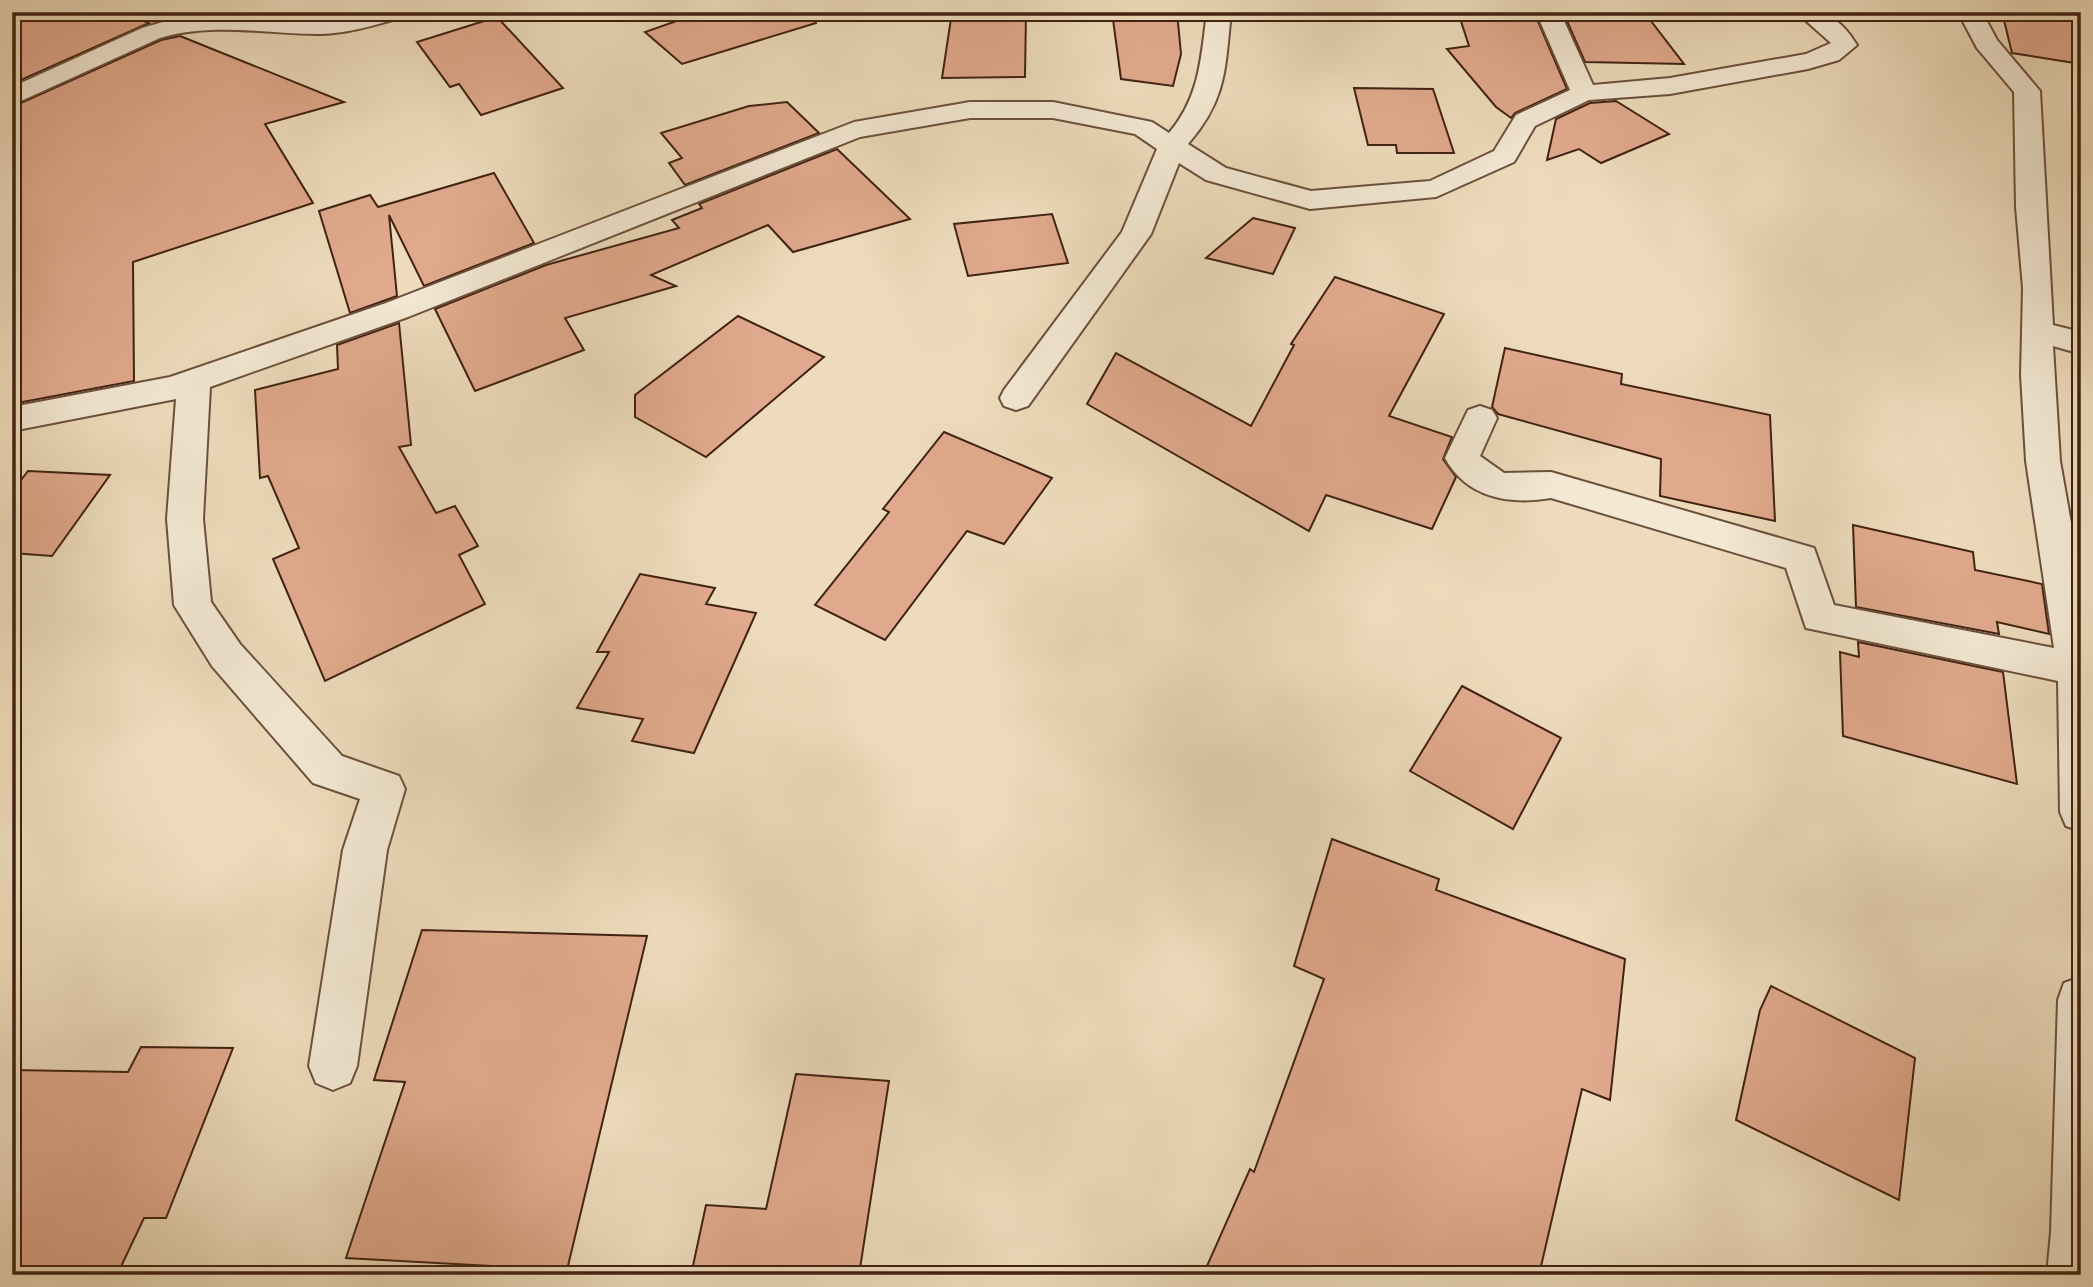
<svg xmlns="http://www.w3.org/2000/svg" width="2093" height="1287" font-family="Vollkorn,serif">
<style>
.building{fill:#e0a98d;stroke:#412212;stroke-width:2}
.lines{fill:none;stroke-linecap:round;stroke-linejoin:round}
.minor-casing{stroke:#6c503c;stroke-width:4}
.minor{fill:#f3e8d3;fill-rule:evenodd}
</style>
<rect width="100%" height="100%" fill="#eddbbb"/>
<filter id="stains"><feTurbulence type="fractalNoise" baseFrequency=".00286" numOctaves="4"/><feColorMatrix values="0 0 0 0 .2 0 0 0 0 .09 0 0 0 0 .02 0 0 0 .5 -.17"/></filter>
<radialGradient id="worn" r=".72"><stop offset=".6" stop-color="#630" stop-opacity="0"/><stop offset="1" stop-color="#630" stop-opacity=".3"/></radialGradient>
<!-- building -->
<g class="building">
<path d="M12,12H122L149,23L12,84Z"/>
<path d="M702,12H815L816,23L682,64L645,32Z"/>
<path d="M952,12H1026L1025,77L942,78Z"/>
<path d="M1112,12H1177L1181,54L1173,86L1121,79Z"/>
<path d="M1458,12H1534L1567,89L1515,113L1511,118L1496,107L1447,49L1469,46Z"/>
<path d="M1563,12H1644L1684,64L1585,62Z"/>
<path d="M2002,12H2081V64L2012,53Z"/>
<path d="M497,17L563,88L481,115L459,84L450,87L417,42Z"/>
<path d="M180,36L344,102L265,124L313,203L133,262L134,381L12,404V107L161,40Z"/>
<path d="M1354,88L1433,89L1454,153H1397L1396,145H1368Z"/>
<path d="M1616,101L1669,134L1601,163L1579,149L1547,160L1556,119L1590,103Z"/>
<path d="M787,102L819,133L685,185L669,163L682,158L661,133L749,106Z"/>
<path d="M837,149L910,219L793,252L768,225L651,275L676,286L565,318L584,350L475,391L435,309L546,265L679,228L672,220L702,208L699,204Z"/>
<path d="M494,173L534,243L424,286L389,215L397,296L350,313L319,211L370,195L378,207Z"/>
<path d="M1052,214L1068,263L968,276L954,224Z"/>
<path d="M1253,218L1295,228L1273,274L1206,258Z"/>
<path d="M1335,277L1444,314L1389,416L1452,437L1443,459L1456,477L1432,529L1326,495L1309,531L1087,404L1116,353L1251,426L1294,345L1291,344Z"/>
<path d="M738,316L824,357L706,457L635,417V395Z"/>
<path d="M399,323L411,445L399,447L436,513L455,506L478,546L459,555L485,604L325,681L273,559L299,548L268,476L260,478L255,390L338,369L337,345Z"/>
<path d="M1505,348L1622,374L1621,384L1770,415L1775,521L1660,496L1661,459L1498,414L1492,407Z"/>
<path d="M944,432L1052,478L1004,544L967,531L885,640L815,605L889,512L883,509Z"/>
<path d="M28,471L110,475L52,556L12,553V492Z"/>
<path d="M1853,525L1973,552L1975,570L2042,584L2049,634L1997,622L1999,634L1856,607Z"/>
<path d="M640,574L715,588L706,604L756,613L694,753L632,741L643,719L577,708L609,652H597Z"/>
<path d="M1858,642L2003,672L2017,784L1843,736L1840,652L1859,657Z"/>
<path d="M1462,686L1561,738L1513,829L1410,771Z"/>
<path d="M1332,839L1439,879L1436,890L1625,959L1610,1100L1582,1089L1539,1275H1203L1250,1169L1254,1172L1324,979L1294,966Z"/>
<path d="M422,930L647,936L567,1270L346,1258L405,1082L374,1080Z"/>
<path d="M1771,986L1915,1058L1899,1200L1736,1120L1760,1010Z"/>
<path d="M141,1047L233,1048L166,1218H144L117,1275H12V1070L128,1072Z"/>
<path d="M796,1074L889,1081L859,1275H691L706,1205L766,1209Z"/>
</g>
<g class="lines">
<defs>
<g id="minor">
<path d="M359,12H408L404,17C378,24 347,34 320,34C266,34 213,22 160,38L12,105V87L142,28L180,17L208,14L323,20Z"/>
<path d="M1207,12H1231C1225,69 1227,99 1188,144L1226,168L1311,191L1430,181L1494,151L1516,115L1570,90L1536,12H1560L1593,85L1670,78L1806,54L1831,43L1796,12C1828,12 1840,18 1857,45L1839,60L1808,69L1670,94L1589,100L1535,126L1514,162L1436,197L1310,209L1206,180L1179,163L1151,234L1028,406L1016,410L1004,406L1000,398L1004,390L1122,232L1157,149L1135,134L1053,118H970L860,137L408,317L210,387L203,519L211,602L240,644L342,756L399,776L405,789L387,850L357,1066L350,1083L333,1090L316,1083L309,1066L343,850L360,799L313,783L212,666L174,605L167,519L176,399L12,431V407L170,377L386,303L854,122L970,102H1053L1152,122L1169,133C1200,97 1201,57 1207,12Z"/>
<path d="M1958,12H1982L1997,40L2040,91L2053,325L2081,332V354L2053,346L2060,461L2081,579V831L2066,826L2060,812L2058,681L1806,628L1786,568L1551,498C1509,505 1467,498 1445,458L1468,410L1480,406L1492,410L1497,418L1480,456L1504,473L1551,472L1814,548L1834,605L2054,648L2026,461L2021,375L2023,288L2016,207L2014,92L1977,48Z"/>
<path d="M2081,977V1275H2047L2051,1232L2058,1000L2064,983Z"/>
</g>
</defs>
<!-- minor casing -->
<use href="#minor" class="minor-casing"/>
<!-- minor -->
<use href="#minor" class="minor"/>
</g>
<!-- margin -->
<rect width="2093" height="1287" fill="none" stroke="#eddbbb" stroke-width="42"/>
<rect x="14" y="14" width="2065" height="1259" fill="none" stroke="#412212" stroke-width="3.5"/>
<rect x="21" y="21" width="2051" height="1245" fill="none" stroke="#412212" stroke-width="2"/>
<rect width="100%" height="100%" filter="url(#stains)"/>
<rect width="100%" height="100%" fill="url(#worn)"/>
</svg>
